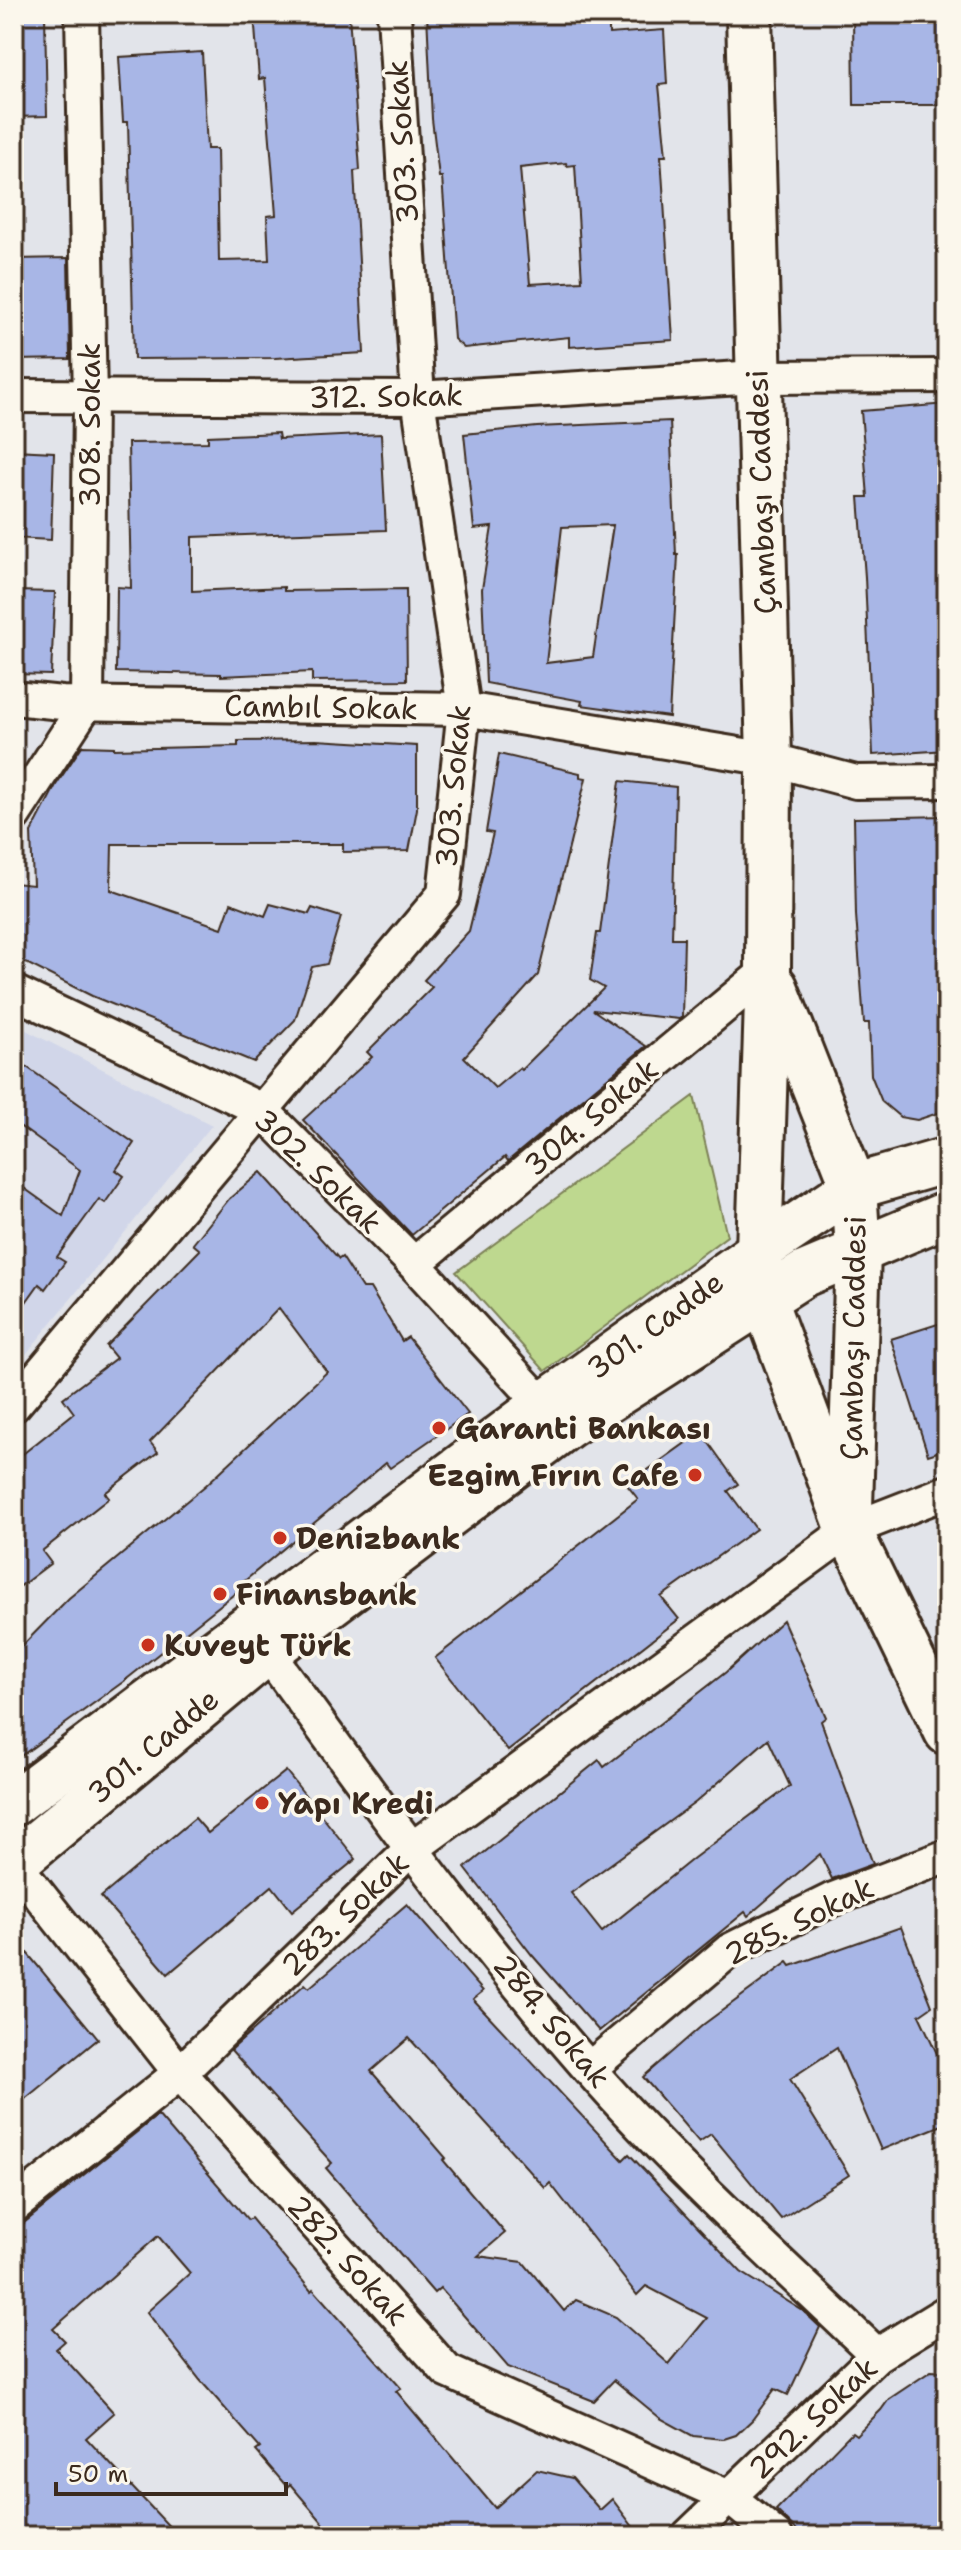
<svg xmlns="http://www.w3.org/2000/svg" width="961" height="2550" font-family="'Shantell Sans',sans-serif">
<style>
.built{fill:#d1d6e9}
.green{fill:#bed88f;stroke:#7c8156;stroke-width:2}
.building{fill:#a8b6e6;stroke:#3b2a1e;stroke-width:2;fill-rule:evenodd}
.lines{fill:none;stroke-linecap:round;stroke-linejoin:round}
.minor-casing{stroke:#3b2a1e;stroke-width:38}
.secondary-casing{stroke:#3b2a1e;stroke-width:50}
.minor{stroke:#fbf7ec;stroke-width:32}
.secondary{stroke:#fbf7ec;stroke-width:44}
.poi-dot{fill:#c8321e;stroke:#fbf7ec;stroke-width:3}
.labels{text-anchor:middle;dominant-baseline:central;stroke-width:7;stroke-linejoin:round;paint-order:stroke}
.street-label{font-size:30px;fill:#3b2a1e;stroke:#fbf7ec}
.poi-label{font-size:30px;font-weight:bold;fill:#3b2a1e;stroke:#fbf7ec;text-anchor:start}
</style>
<rect width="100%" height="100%" fill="#e2e4ea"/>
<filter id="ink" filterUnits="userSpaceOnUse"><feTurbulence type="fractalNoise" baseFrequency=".0125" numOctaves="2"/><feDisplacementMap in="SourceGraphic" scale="16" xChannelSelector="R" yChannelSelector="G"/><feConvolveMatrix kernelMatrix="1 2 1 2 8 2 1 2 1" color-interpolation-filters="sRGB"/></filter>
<g filter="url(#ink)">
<!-- built -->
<path class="built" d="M14,1024L212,1125L14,1369Z"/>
<!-- green -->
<path class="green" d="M694,1096L727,1236L545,1371L456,1272Z"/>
<!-- building -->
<g class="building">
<path d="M14,14H45L47,116L14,117Z"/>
<path d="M254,14H349L360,170L354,171L364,353L275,358L134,359L128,122H123L119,57L202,52L207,149H217L219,261L269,260L267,216L276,215L265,78L259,79Z"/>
<path d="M427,14H609V34L664,30L667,84L659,85L666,156H661L673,340L569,347V337L464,348L454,339L442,177H439L432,119ZM566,163L567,166L575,165L582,281L530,284L520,168Z"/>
<path d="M853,14H947V105H854Z"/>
<path d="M68,258L70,359L14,360V259Z"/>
<path d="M947,404V750L873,755L865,577L859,497H868L861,411Z"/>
<path d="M670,421L676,555H678L669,717L581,705L582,701L486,683L482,589L492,527L474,529L464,434L537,427ZM613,525L593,657L546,663L562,527Z"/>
<path d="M278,433L279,439L381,434L386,530L192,537V591L284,587V591L406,589L407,680L312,681V672L221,676V674L116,672L117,587L131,588L128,443L208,442V436Z"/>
<path d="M14,450L54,452L51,540L14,538Z"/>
<path d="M14,591L55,592L51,675L14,674Z"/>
<path d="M316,740L417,746V809L409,851L343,852V844H112L111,890L222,928L231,903L265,916L270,904L309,914L312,908L341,917L327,964L312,967L295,1020L254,1062L92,996L14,957V883L33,885L31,833L56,785L82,746L114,747V749L238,746V741Z"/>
<path d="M499,754L580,773V777L586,778L538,975L464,1057L495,1088L519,1068L521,1070L604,988L590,980L597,933H600L620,781L676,787L672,938H684L682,1017L679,1019L593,1010L646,1046L508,1161L505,1157L412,1235L303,1120L372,1057L367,1052L432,987L424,980L469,931L493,833L486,832Z"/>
<path d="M947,816V1110L917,1120L900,1117L882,1102L871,1075L869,1023H864L856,915L854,818Z"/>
<path d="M14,1058L134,1143L116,1170L124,1176L105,1203L99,1199L57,1257L65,1262L45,1289L39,1284L14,1319V1181L63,1216L80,1170L14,1122Z"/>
<path d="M261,1172L339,1259L342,1257L362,1288H370L402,1341L408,1337L468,1414L390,1468L386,1463L241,1584L243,1587L123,1682L14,1761V1654L69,1598L206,1485L327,1372L279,1308L150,1442L158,1452L105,1493L109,1498L42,1551L51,1563L14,1591V1461L74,1413L63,1398L116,1358L106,1346L200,1250L193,1244L229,1199Z"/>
<path d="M947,1321V1449L928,1455L891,1339Z"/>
<path d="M701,1432L738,1484L728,1491L756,1529L661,1597L679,1619L508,1751L435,1658L638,1499L627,1485Z"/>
<path d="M783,1620L826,1717L821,1721L873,1864L832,1879L820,1854L748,1916L745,1912L599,2031L532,1955L465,1868L599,1760L604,1767L726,1672ZM768,1739L790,1786L694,1858L602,1932L571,1893L696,1802Z"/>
<path d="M286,1771L356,1859L292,1911L272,1886L168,1974L101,1897L195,1818L208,1833Z"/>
<path d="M407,1904L483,1991L473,1999L623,2160L629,2154L741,2272L803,2311L820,2327L788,2395L775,2389L752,2420L736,2435L724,2439L693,2436L660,2418L614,2380L594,2401L508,2367L440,2288L434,2293L326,2168L332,2163L231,2050L305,1984L309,1988ZM409,2038L545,2188L550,2183L637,2295L646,2286L707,2318L669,2364L616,2317L576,2300L564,2311L523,2262L478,2256L505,2233L443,2160L446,2158L371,2071Z"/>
<path d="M901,1927L932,2006L919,2015L947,2075V2123L881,2150L837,2048L790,2079L849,2175L781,2219L711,2134L699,2142L643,2077L704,2024L788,1962L791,1966Z"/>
<path d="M14,1937L98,2039L14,2108Z"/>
<path d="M158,2115L248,2220L251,2218L311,2291L313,2289L401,2388L396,2391L495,2508L537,2470L572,2478L600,2510L612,2499L640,2536H334L290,2484L287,2487L256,2451L260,2448L200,2380L147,2312L190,2273L158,2236L53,2329L65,2341L56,2349L114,2413L86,2438L178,2536H14V2231Z"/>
<path d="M931,2371L947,2372V2536H803L776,2510L852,2432L856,2435L881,2410L889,2399Z"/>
</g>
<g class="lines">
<defs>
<g id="minor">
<path d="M14,396L418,398L757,377L947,376"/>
<path d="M14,698L62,703L464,709L769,759L856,782L947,781"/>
<path d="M14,815L87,703L90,398L82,14"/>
<path d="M14,992L262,1110L414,1264L543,1405L557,1417"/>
<path d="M414,1264L768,970"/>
<path d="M14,1405L444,894L464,709L418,398L394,14"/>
<path d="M267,1652C370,1794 473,1936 589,2069C678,2171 780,2262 877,2355"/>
<path d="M14,1863L180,2073L447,2371L729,2497L776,2536"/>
<path d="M589,2069L730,1950L831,1900L947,1856"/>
<path d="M14,2206L180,2073L410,1850L849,1530L947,1492"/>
<path d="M688,2536L877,2355L947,2312"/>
</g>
<g id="secondary">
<path d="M749,14L769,759L768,970L759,1251L764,1300L849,1530L947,1732"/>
<path d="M775,987L854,1187L858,1251L850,1507"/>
<path d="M14,1803L543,1405L759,1251L854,1187L947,1160"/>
<path d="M14,1863L267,1652L567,1426L804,1274L947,1214"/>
</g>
</defs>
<!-- minor casing -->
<use href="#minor" class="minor-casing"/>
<!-- secondary casing -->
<use href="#secondary" class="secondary-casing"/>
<!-- minor -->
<use href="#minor" class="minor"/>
<!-- secondary -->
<use href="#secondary" class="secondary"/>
</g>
</g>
<!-- markers -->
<g class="poi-dot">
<circle cx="439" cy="1428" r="8"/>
<circle cx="695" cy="1475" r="8"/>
<circle cx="280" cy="1538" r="8"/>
<circle cx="220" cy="1594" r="8"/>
<circle cx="148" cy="1645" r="8"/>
<circle cx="262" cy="1803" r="8"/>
</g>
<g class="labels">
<!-- street labels -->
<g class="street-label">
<text transform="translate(402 142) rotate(-94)">303. Sokak</text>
<text transform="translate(386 396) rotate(-1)">312. Sokak</text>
<text transform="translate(89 425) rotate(-90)">308. Sokak</text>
<text transform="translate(761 492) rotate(-92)">Çambaşı Caddesi</text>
<text transform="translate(321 707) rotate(1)">Cambıl Sokak</text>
<text transform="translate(453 786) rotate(-85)">303. Sokak</text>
<text transform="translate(591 1117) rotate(-40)">304. Sokak</text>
<text transform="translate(318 1171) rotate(44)">302. Sokak</text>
<text transform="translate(655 1325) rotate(-36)">301. Cadde</text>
<text transform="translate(853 1338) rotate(-89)">Çambaşı Caddesi</text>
<text transform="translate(153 1746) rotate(-40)">301. Cadde</text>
<text transform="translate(345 1914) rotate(-44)">283. Sokak</text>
<text transform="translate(799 1921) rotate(-26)">285. Sokak</text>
<text transform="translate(552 2021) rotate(50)">284. Sokak</text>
<text transform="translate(348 2260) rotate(48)">282. Sokak</text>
<text transform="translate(813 2418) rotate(-43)">292. Sokak</text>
</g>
<!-- poi labels -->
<g class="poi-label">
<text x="455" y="1428">Garanti Bankası</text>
<text x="679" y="1475" text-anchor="end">Ezgim Fırın Cafe</text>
<text x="296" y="1538">Denizbank</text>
<text x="236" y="1594">Finansbank</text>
<text x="164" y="1645">Kuveyt Türk</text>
<text x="278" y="1803">Yapı Kredi</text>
</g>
</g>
<!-- margin -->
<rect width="961" height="2550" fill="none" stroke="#fbf7ec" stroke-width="48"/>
<rect x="24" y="24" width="913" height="2502" fill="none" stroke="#3b2a1e" stroke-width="3" filter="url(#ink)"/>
<!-- scale -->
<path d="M56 2482v12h230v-12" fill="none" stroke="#3b2a1e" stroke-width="4"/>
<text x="68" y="2482" font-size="24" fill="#3b2a1e" stroke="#fbf7ec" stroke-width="6" paint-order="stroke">50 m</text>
</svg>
